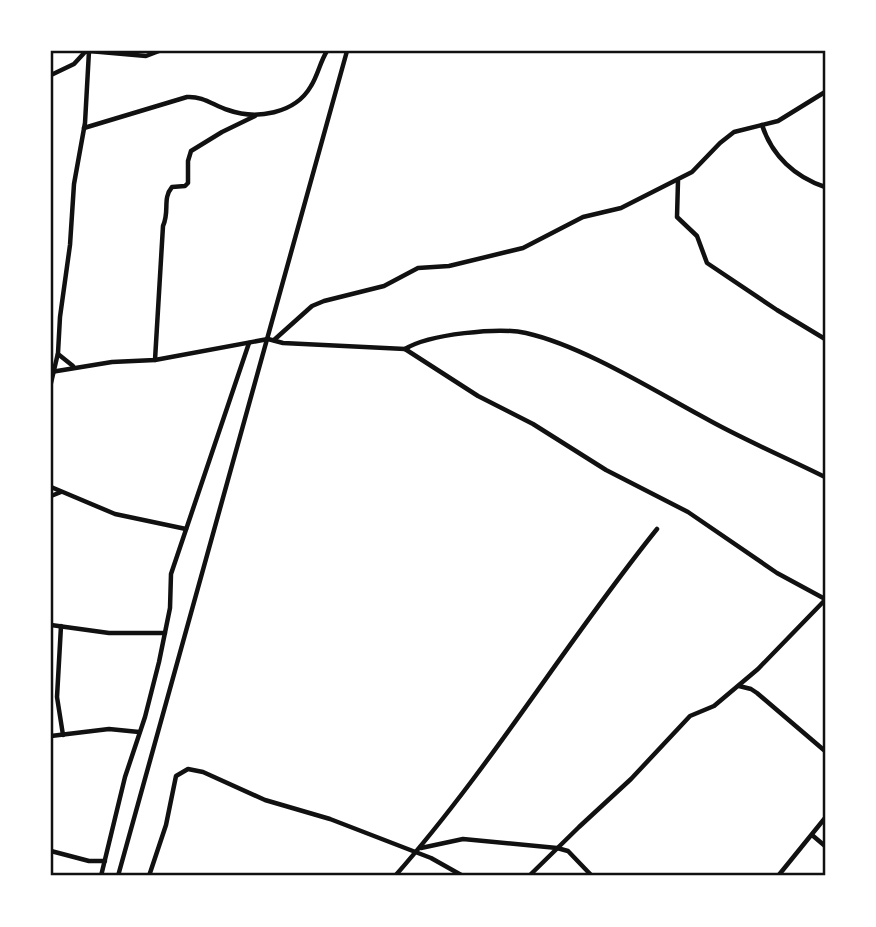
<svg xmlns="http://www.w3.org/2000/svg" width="876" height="927" font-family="'Alegreya Sans',sans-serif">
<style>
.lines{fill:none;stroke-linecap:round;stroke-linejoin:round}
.minor{stroke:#111;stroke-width:4.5}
.neatline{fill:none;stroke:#111;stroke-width:2.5}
</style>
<rect width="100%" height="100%" fill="#fff"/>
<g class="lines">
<!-- minor -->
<g class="minor">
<path d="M51,75L74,64L85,52L89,51L146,56L159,51"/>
<path d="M762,125C772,156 795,177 825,187"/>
<path d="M84,128L187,97C203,96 213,105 228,110C256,120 295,114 311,86C318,75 320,62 327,51"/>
<path d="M678,181L677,217L697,236L707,263L777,310L825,339"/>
<path d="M274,340L312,306L324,301L384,286L418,268L449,266L523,248L583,217L621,208L692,172L720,143L734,132L778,121L825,92"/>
<path d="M405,349C429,334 499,327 526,333C583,346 653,390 705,418C744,440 785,457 825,477"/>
<path d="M58,354L73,366"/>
<path d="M155,360L163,226C170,211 162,199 172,187L185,186L188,183V161L191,151L222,132L255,116"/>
<path d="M51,372L112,362L155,360L268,339L283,343L405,349L478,396L533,424L606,470L688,512L777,573L825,599"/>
<path d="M51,383L58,353L60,317L70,245L74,184L85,123L89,51"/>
<path d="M51,487L115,514L186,529"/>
<path d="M51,496L61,492"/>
<path d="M51,625L109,633H165"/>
<path d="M61,626L57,697L63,735"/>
<path d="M739,686L751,689L757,693L825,751"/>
<path d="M51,736L109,729L139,732"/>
<path d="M812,835L825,846"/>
<path d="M421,848L463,839L557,848L568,851L592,876"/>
<path d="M51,851L89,861H105"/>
<path d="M101,876L125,777L145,717L159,662L170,608L171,574L249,343"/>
<path d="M118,876L347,51"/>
<path d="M149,876L166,825L176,776L188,769L203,772L265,800L330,819L431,858L463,876"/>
<path d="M395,876C491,767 566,642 657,529"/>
<path d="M529,876L579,827L631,779L690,716L714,706L758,669L825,600"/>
<path d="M778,876L825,818"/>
</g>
</g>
<!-- border -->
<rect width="876" height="927" fill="none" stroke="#ffffff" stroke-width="105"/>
<rect x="52" y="52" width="772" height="822" class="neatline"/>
</svg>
